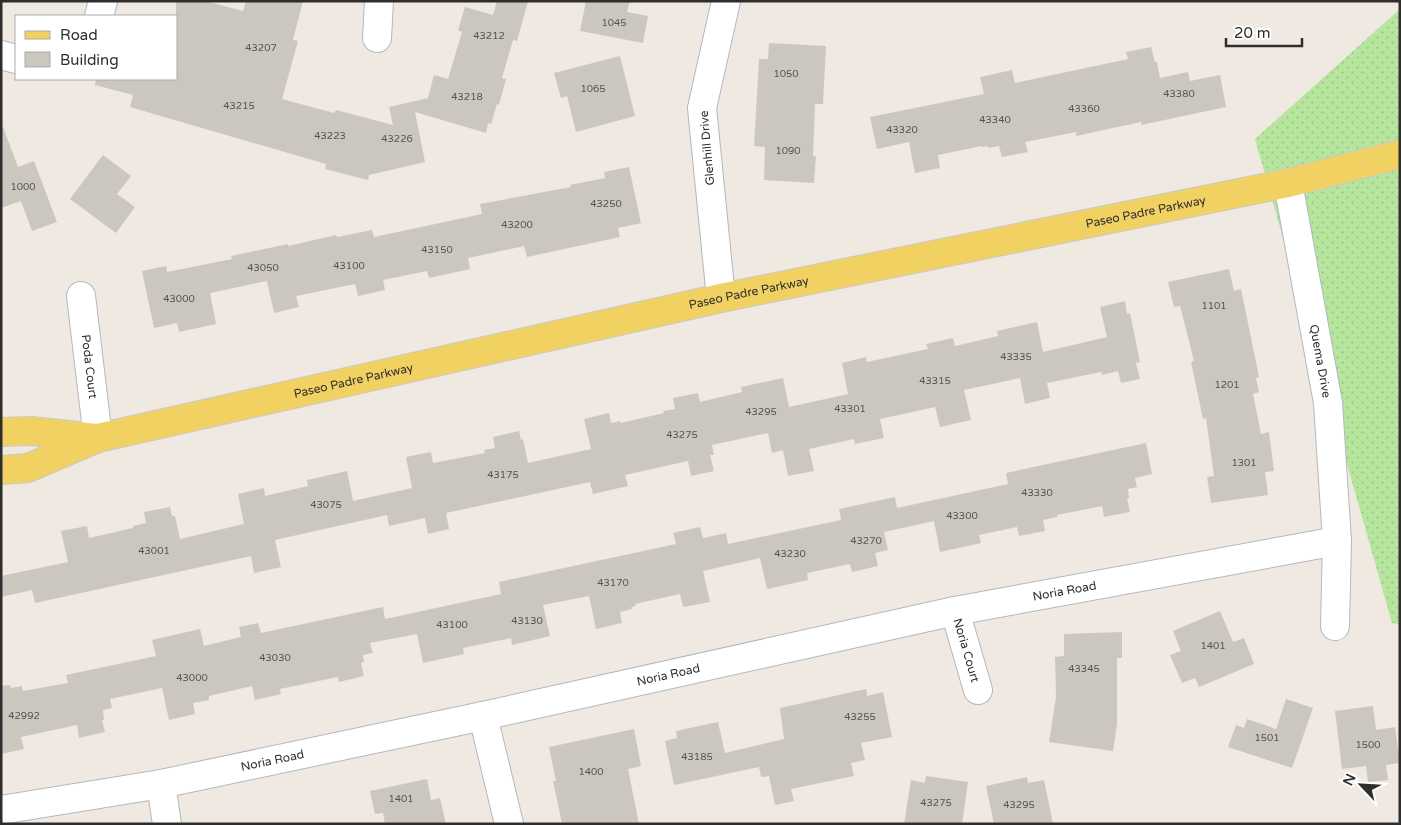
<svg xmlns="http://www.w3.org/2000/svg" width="1401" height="825" font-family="'Varela Round',sans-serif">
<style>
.grass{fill:url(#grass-dots)}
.building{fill:#cbc7bf}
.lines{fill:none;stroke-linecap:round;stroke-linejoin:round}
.minor-casing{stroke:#b4b7c1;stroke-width:30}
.major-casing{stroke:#c9c9c9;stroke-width:30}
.minor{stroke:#fff;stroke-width:28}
.major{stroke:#f2d163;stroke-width:28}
.labels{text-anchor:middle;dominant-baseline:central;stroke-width:5;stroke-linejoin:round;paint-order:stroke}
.number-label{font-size:10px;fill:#555452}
.street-label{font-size:12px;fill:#2e2e2e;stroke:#fff}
</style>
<defs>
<pattern id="grass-dots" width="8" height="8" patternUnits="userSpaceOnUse" patternTransform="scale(1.25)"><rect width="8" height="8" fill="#b6e59e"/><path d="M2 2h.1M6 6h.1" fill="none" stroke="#9dc588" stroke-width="1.8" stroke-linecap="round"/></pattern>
</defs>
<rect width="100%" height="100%" fill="#efe9e1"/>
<!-- grass -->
<path class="grass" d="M1400,9V625L1392,623L1255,139Z"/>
<!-- building -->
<g class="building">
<path d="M176,1H205L243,11L246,1H303L293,40L298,41L282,99L334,113L336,110L393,125L389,107L428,98L434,75L448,79L462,32L458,30L465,7L493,15L497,1H528L517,41L513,40L502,78L506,79L499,105L497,104L491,124L488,123L486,133L415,112L425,162L369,175L368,180L325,169L326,164L130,107L133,95L95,85L96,79H176Z"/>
<path d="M586,1H630L627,12L648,16L643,43L580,31Z"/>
<path d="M769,43L826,46L823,104H815L813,156H816L814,183L764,180L765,147L754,146L759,59H768Z"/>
<path d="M1151,47L1155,62H1157L1160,78L1188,72L1190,81L1220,75L1226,107L1141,125V122L1076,136V132L1025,142L1028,152L1002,157L999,146L988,148V146L982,147V146L938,155L940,168L915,173L909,142L877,149L870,117L984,94L980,77L1012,70L1015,83L1128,59L1126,52Z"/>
<path d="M620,56L635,116L576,132L567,96L561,98L554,73Z"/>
<path d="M3,127L18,167L34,161L57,222L32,231L21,201L1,208V128Z"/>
<path d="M103,155L131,176L117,194L135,207L116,233L70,199Z"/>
<path d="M629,167L641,223L618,228L620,237L527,257L524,246L468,258L470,269L429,278L427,271L383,280L385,290L358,296L355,284L296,296L299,307L274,313L267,281L210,293L216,324L179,332L177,323L154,328L142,271L166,266L167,272L232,259L231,256L288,244V246L336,235L337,237L372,230L374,237L482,214L480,204L571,187L570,185L605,178L604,172Z"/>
<path d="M1229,269L1234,291L1241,289L1259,377L1256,378L1259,392L1253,394L1261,434L1269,432L1274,471L1265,472L1268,495L1211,503L1207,477L1214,476L1206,418L1203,419L1191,362L1194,361L1180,306L1174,307L1168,282Z"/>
<path d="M1125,301L1127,314L1130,313L1140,362L1136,363L1140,379L1121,383L1118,371L1102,375L1101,372L1047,383L1050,398L1025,404L1020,378L964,390L971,420L940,427L935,407L880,419L884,438L855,444L854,439L809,449L814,471L788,476L783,450L772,453L768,433L712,445L714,455H710L714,471L691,476L688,461L625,475L628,486L593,494L590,482L446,513L449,529L428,534L425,518L389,526L387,515L275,540L281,567L254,573L251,556L35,603L32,590L1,597V576L68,562L61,531L87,526L89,538L133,528V526L146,523L144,512L170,507L172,516H175L180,539L244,524L238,494L264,488L265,496L308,486L307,480L347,471L353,501L412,488L406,457L431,452L433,463L485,453L484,450L495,448L493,437L519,431L521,440L523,439L528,463L591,449L584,419L609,413L611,423L620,421L621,423L664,413L663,411L675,409L673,398L698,393L700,402L742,392L741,387L783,378L789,407L848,394L842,363L866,357L867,362L928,349L926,344L953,338L955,346L998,336L997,331L1037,322L1043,352L1107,337L1100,307Z"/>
<path d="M1146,443L1152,474L1135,478L1137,487L1128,489L1129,498H1127L1130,512L1104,517L1102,506L1057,515V517L1043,520L1045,531L1019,536L1017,527L979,535L981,543L940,552L934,521L884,532L888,550L875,553L878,566L852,572L850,564L807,573L808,580L767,589L760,558L703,571L710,602L683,607L680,594L635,604L636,606L631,607L632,609L620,612L622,623L596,629L589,596L543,605L550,636L512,645L511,638L463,648L464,654L423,663L417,634L370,643L373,653L363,655L364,662L361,663L364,676L339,682L338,677L280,689L281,694L255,700L252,686L209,696V700L193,703L195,714L169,720L162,688L110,699L112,708L103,710L104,720H102L105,732L79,738L77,725L21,737L24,749L1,754V686L10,685L11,688L22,686L23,691L68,683L66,675L156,656L152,640L200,629L204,646L241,637L239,627L258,623L261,633L383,607L385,619L501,594L499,582L676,544L673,533L700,527L703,538L726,533L728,544L841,520L839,509L895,497L897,508L1008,484L1006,473Z"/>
<path d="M1220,611L1233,642L1244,638L1254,664L1199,687L1195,678L1182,683L1170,655L1181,651L1173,631Z"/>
<path d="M1122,632V658H1117V724L1113,751L1049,742L1056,697L1055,657L1064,656V634Z"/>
<path d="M866,689L867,696L883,692L892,737L861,743L865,760L851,763L854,776L791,789L794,801L775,805L769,776L761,777L759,767L674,785L665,741L677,738L676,731L718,722L725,753L784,739L780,708Z"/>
<path d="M1286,699L1313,708L1292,768L1228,747L1236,725L1244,728L1247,719L1276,729Z"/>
<path d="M1373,706L1376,730L1395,727L1400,763L1386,765L1388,780L1368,782L1366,766L1342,769L1335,711Z"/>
<path d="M634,729L641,766L628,769L639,824H562L553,781H556L549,747Z"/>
<path d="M926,776L968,782L962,824H904L911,780L925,783Z"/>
<path d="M1027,777L1028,783L1044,780L1053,824H994L986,786Z"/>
<path d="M427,779L431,800L440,798L446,824H385L383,813L375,814L370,791Z"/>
</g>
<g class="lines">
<defs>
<g id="minor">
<path d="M99,16L103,1"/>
<path d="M377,38L379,1"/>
<path d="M1,55L16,59"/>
<path id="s1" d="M1288,183L1328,403L1337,541L1335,626"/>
<path id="s2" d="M81,296L98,438"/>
<path d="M721,298L702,108L726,1"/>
<path id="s3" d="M955,611L978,690"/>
<path d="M483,716L509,824"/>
<path d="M161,784L167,824"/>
<path id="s4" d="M1,810L161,784L483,716L955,611L1337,541"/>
</g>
<g id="major">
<path d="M1,432L31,431L96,438"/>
<path id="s5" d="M1,470L28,468L98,438L721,298L1288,183L1400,154"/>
</g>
</defs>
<!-- minor casing -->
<use href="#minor" class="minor-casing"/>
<!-- major casing -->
<use href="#major" class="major-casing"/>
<!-- minor -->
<use href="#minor" class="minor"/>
<!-- major -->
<use href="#major" class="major"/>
</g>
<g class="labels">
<!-- number labels -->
<g class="number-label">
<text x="614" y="23">1045</text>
<text x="489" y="36">43212</text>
<text x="261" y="48">43207</text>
<text x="786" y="74">1050</text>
<text x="593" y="89">1065</text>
<text x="1179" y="94">43380</text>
<text x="467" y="97">43218</text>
<text x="239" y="106">43215</text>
<text x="1084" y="109">43360</text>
<text x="995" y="120">43340</text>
<text x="902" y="130">43320</text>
<text x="330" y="136">43223</text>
<text x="397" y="139">43226</text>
<text x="788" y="151">1090</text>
<text x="23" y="187">1000</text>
<text x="606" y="204">43250</text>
<text x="517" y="225">43200</text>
<text x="437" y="250">43150</text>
<text x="349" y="266">43100</text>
<text x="263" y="268">43050</text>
<text x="179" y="299">43000</text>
<text x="1214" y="306">1101</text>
<text x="1016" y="357">43335</text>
<text x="935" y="381">43315</text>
<text x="1227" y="385">1201</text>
<text x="850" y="409">43301</text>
<text x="761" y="412">43295</text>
<text x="682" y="435">43275</text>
<text x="1244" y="463">1301</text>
<text x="503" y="475">43175</text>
<text x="1037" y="493">43330</text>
<text x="326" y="505">43075</text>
<text x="962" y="516">43300</text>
<text x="866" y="541">43270</text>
<text x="154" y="551">43001</text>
<text x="790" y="554">43230</text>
<text x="613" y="583">43170</text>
<text x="527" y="621">43130</text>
<text x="452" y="625">43100</text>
<text x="1213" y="646">1401</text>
<text x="275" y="658">43030</text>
<text x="1084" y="669">43345</text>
<text x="192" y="678">43000</text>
<text x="24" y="716">42992</text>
<text x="860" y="717">43255</text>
<text x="1267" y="738">1501</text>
<text x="1368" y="745">1500</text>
<text x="697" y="757">43185</text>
<text x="591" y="772">1400</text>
<text x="401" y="799">1401</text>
<text x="936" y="803">43275</text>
<text x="1019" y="805">43295</text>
</g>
<!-- street labels -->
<g class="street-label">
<text transform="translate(707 148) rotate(-95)">Glenhill Drive</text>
<text stroke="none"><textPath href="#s5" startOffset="1175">Paseo Padre Parkway</textPath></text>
<text stroke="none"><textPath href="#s5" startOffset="770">Paseo Padre Parkway</textPath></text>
<text stroke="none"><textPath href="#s1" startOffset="181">Quema Drive</textPath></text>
<text stroke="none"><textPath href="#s2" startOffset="71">Poda Court</textPath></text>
<text stroke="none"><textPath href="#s5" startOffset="365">Paseo Padre Parkway</textPath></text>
<text stroke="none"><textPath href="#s4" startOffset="1086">Noria Road</textPath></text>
<text stroke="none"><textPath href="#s3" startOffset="41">Noria Court</textPath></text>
<text stroke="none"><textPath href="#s4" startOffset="681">Noria Road</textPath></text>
<text stroke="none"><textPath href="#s4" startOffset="276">Noria Road</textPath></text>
</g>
</g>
<!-- border -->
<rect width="1401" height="825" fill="none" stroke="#2e2e2e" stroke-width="5"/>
<!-- legend -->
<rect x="15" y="15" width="162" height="65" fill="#ffffff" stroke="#ababab"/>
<rect x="25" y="31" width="25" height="8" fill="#f2d163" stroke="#ababab"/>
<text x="60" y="40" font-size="15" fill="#2e2e2e">Road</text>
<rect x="25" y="52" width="25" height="15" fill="#cbc7bf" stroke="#ababab"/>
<text x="60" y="65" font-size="15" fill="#2e2e2e">Building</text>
<!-- north arrow -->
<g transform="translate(1361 785) rotate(295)" stroke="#ffffff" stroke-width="4" paint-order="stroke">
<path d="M0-4L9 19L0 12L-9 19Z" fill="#2e2e2e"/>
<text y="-8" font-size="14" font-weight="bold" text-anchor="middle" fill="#2e2e2e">N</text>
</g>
<!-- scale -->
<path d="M1226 38v8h76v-8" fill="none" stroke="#2e2e2e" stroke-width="2.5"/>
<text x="1234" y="38" font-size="15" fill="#2e2e2e" stroke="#ffffff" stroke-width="4" paint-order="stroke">20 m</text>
</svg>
